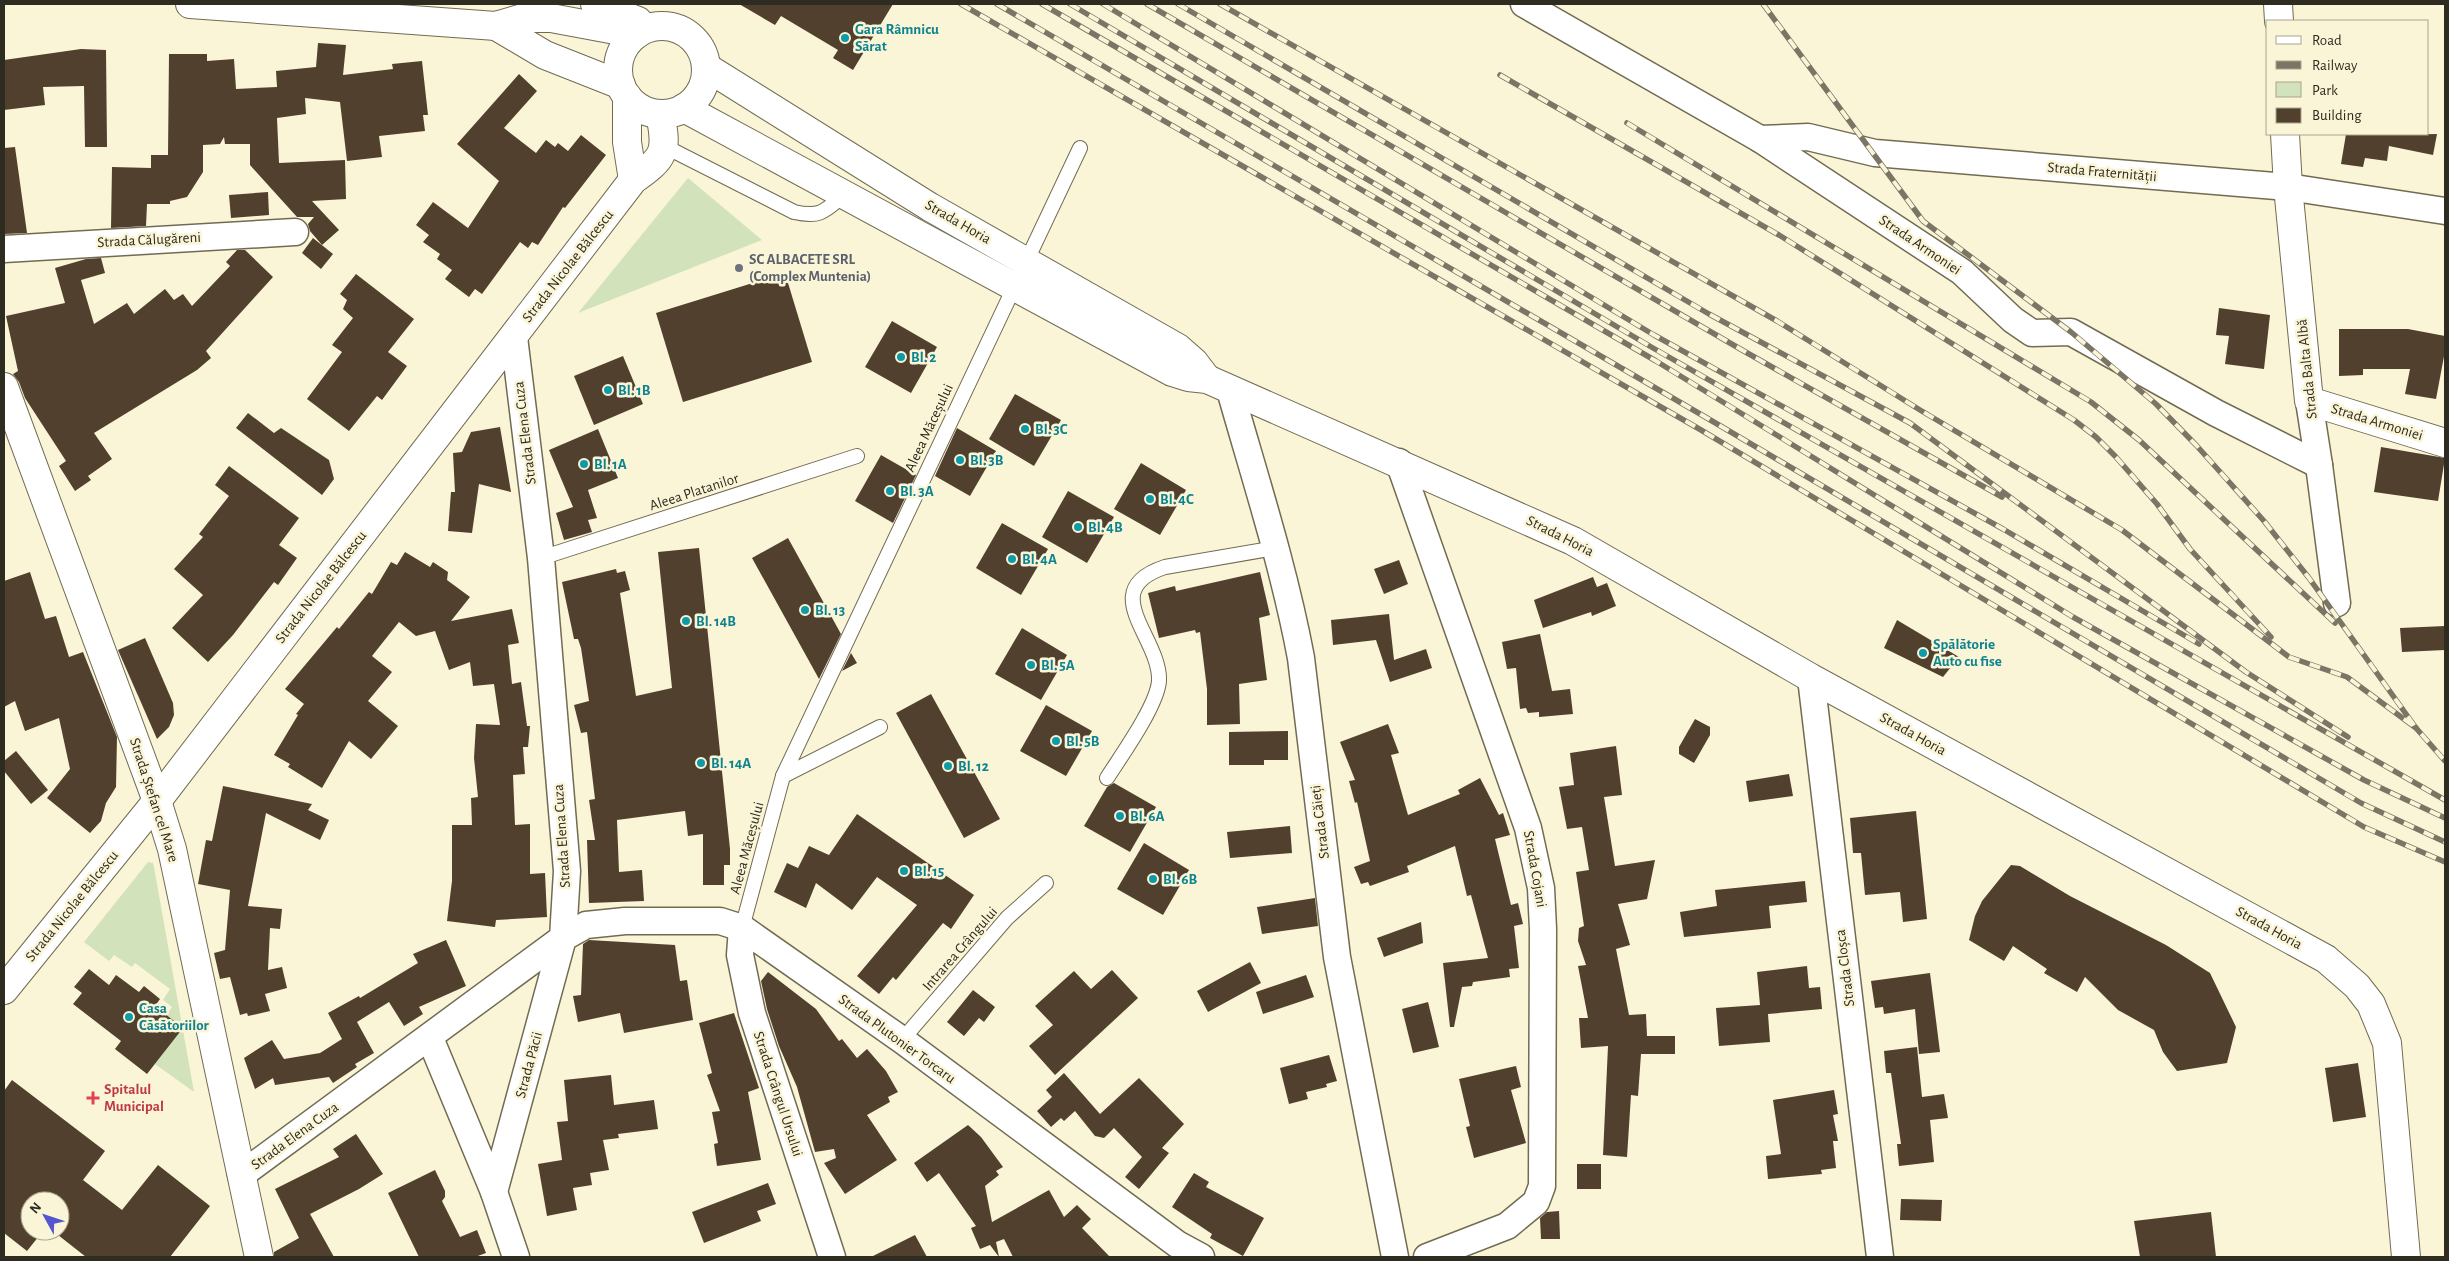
<svg xmlns="http://www.w3.org/2000/svg" width="2449" height="1261" font-family="'Alegreya Sans',sans-serif">
<style>
.green{fill:#d2e3bb}
.building{fill:#51402d}
.lines{fill:none;stroke-linecap:round;stroke-linejoin:round}
.lane-casing{stroke:#716b52;stroke-width:16}
.street-casing{stroke:#716b52;stroke-width:29}
.secondary-casing{stroke:#716b52;stroke-width:30}
.lane{stroke:#fff;stroke-width:14}
.street{stroke:#fff;stroke-width:26}
.secondary{stroke:#fff;stroke-width:28}
.rail-casing{stroke:#7a7564;stroke-width:5.5}
.rail{stroke:#fbf5d8;stroke-width:4;stroke-dasharray:11;stroke-linecap:butt}
.culture-dot{fill:#0f9aa8;stroke:#fbf5d8;stroke-width:2}
.worship-dot{fill:#6b7280;stroke:#fbf5d8;stroke-width:2}
.health-dot{fill:#e0444e;stroke:#fbf5d8;stroke-width:2}
.labels{text-anchor:middle;dominant-baseline:central;stroke-width:5;stroke-linejoin:round;paint-order:stroke}
.culture-label{font-size:15px;font-weight:bold;fill:#0d838f;stroke:#fbf5d8;text-anchor:start}
.street-label{font-size:15px;fill:#2e2b20;stroke:#fbf5d8}
.worship-label{font-size:15px;font-weight:bold;fill:#5b616d;stroke:#fbf5d8;text-anchor:start}
.health-label{font-size:15px;font-weight:bold;fill:#be3a42;stroke:#fbf5d8;text-anchor:start}
</style>
<rect width="100%" height="100%" fill="#fbf5d8"/>
<!-- green -->
<g class="green">
<path d="M688,178L762,240L578,313Z"/>
<path d="M148,862L153,863L154,867L194,1092L155,1064L179,1032L163,1020L172,1007L163,1000L170,989L135,963L132,967L114,955L109,961L84,942Z"/>
</g>
<!-- building -->
<g class="building">
<path d="M739,4H893L853,70L833,58L838,50L781,16L775,25Z"/>
<path d="M318,43L346,45L343,75L393,69L392,64L422,61L428,115H423L425,131L379,136L382,157L347,161L340,102L305,98L306,114L277,118L279,163L345,160L346,199L312,201L339,230L322,245L310,231L308,224L314,217H297L250,165V144H225L224,137L220,144L203,145V172L187,197L170,201V204H147L146,226L111,228L112,167L151,168V155H168L169,54H207V61L234,59L236,89L277,87L276,71L316,67Z"/>
<path d="M81,49L106,50L107,147H85L84,86L43,87L45,105L4,110V60Z"/>
<path d="M519,74L537,91L504,128L536,153L546,140L555,147L558,143L568,151L581,135L606,155L565,208L563,207L538,245L532,242L528,248L520,242L482,294L475,289L469,297L445,279L452,270L437,259L440,254L423,242L429,235L416,225L433,202L468,228L499,181L457,144Z"/>
<path d="M2346,134L2374,135L2437,134L2433,155L2389,146L2387,161L2365,158L2363,167L2341,164Z"/>
<path d="M15,147L27,233L4,234V148Z"/>
<path d="M268,192L269,215L231,218L229,195Z"/>
<path d="M313,238L333,254L321,269L302,253Z"/>
<path d="M237,250H245L273,277L206,351L211,358L197,370L94,433L112,459L88,476L91,480L75,491L59,466L66,461L25,398L19,382L13,374L18,371L6,316L65,303L55,268L86,259L101,258L105,273L81,280L94,324L127,303L134,314L165,289L174,300L183,294L192,306L230,266L226,262Z"/>
<path d="M785,273L812,362L683,402L656,313Z"/>
<path d="M356,274L414,319L388,352L407,366L382,400L377,396L349,431L307,399L342,352L332,345L353,318L343,309L347,300L340,294Z"/>
<path d="M2219,308L2270,315L2264,369L2225,364L2229,336L2216,335Z"/>
<path d="M892,321L937,347L911,393L865,367Z"/>
<path d="M2339,329H2408L2445,336V351L2436,399L2405,394L2410,369H2363V375L2339,376Z"/>
<path d="M623,356L643,404L594,425L574,376Z"/>
<path d="M1015,394L1061,420L1034,466L989,439Z"/>
<path d="M248,413L274,433L281,428L329,460L334,479L322,495L236,428Z"/>
<path d="M500,427L511,492L479,484L472,533L448,531L451,492H455L453,453L462,452L471,432Z"/>
<path d="M957,428L996,451L970,496L935,476Z"/>
<path d="M598,429L618,478L588,490L597,518L588,520L592,532L564,540L556,513L573,507L549,450Z"/>
<path d="M2381,447L2445,458L2438,501L2374,492Z"/>
<path d="M881,455L916,475L893,523L855,501Z"/>
<path d="M1141,463L1186,490L1160,535L1114,509Z"/>
<path d="M229,466L299,518L279,545L297,558L278,585L274,582L233,635L208,662L172,628L203,595L174,569L203,537L199,534L229,496L215,485Z"/>
<path d="M1068,491L1114,517L1087,563L1042,537Z"/>
<path d="M1002,523L1048,549L1021,595L976,568Z"/>
<path d="M788,538L841,634L819,679L752,558Z"/>
<path d="M699,548L730,849V865H724V885H703V834L688,836L685,811L617,820L619,872L642,870L644,901L589,903L587,840H595L589,800L595,799L587,732L581,733L574,705L589,701L581,648L578,639H574L562,582L616,569L617,573L625,571L630,590L620,593L636,696L672,688L658,552Z"/>
<path d="M405,552L430,567L433,562L448,572L447,580L470,597L451,621L512,609L519,643L508,645L512,684L521,682L527,726H530L528,747H523L525,774L513,775L515,825L530,824V874L545,873L547,917L496,920L495,927L447,921L452,881V825H472L471,798L478,797L474,758L476,724L500,725L494,684L473,686L470,662L449,670L435,631L416,636L399,622L372,656L392,672L368,701L398,726L371,759L349,741L322,788L288,767L290,764L274,755L298,715L296,714L304,704L285,689L337,627L339,629L369,592L372,594L391,562L397,565Z"/>
<path d="M1399,560L1408,584L1384,594L1374,569Z"/>
<path d="M30,572L45,619L56,616L69,657L83,652L117,737L116,787L106,803L101,821L90,833L47,798L70,769L59,718L25,731L15,701L4,707V581Z"/>
<path d="M1260,572L1270,615L1259,618L1267,680L1239,684L1240,724L1207,725V689L1200,632L1196,633L1195,630L1159,638L1148,593L1175,586L1176,591Z"/>
<path d="M1593,577L1597,587L1607,583L1616,606L1592,616L1591,612L1543,628L1534,600Z"/>
<path d="M1389,614L1394,660L1426,649L1432,668L1390,682L1376,640L1333,645L1331,620Z"/>
<path d="M1897,620L1959,657L1943,677L1884,648Z"/>
<path d="M2445,626V650L2402,652L2400,628Z"/>
<path d="M1022,628L1067,655L1041,700L995,674Z"/>
<path d="M1540,634L1552,691L1570,689L1573,714L1539,717V712L1528,713L1526,708L1520,709L1516,668L1507,669L1502,642Z"/>
<path d="M145,638L173,703L174,715L169,727L157,739L118,650Z"/>
<path d="M851,653L857,663L842,671Z"/>
<path d="M931,694L1000,819L964,838L896,713Z"/>
<path d="M1046,705L1092,731L1066,776L1020,751Z"/>
<path d="M1695,719L1710,727V735L1694,763L1679,754V747Z"/>
<path d="M1388,724L1399,753L1391,755L1408,815L1460,794L1458,790L1480,778L1499,815L1503,813L1510,835L1495,839L1511,905L1518,903L1523,924L1514,926L1519,968L1509,969L1510,977L1473,982L1472,986L1462,987L1454,1027H1450L1443,963L1488,958L1471,895L1467,896L1455,846L1407,866L1409,872L1370,886L1368,882L1361,884L1354,867L1370,861L1357,802L1355,803L1349,781L1355,780L1340,742Z"/>
<path d="M1288,731V760H1264V765H1229V732Z"/>
<path d="M1616,746L1622,795L1604,797L1615,866L1655,860L1647,899L1618,904L1630,945L1616,949L1629,1015L1646,1014L1647,1036H1675V1054H1641L1638,1096L1631,1095L1627,1157L1603,1155L1608,1046L1581,1048L1579,1018H1588L1578,966L1586,965L1578,941L1579,928L1584,926L1576,872L1589,870L1582,827L1567,829L1559,787L1574,785L1570,753Z"/>
<path d="M16,751L48,790L31,804L4,771V761Z"/>
<path d="M1789,774L1793,796L1749,802L1746,781Z"/>
<path d="M1114,783L1156,807L1130,852L1084,826L1107,787Z"/>
<path d="M223,786L312,804L308,810L329,820L320,840L266,813L248,906L282,909L280,929L270,928L268,970L282,967L287,988L265,994L270,1011L248,1016L247,1013L240,1015L230,977L220,979L214,953L225,950L230,890L198,884L206,840L212,841Z"/>
<path d="M1916,811L1927,919L1903,922L1900,892L1865,895L1861,853H1853L1850,818Z"/>
<path d="M857,814L974,895L951,929L943,923L896,980L893,977L879,994L857,976L917,905L877,877L852,910L816,883L806,908L774,892L787,863L798,868L809,846L829,855Z"/>
<path d="M1290,826L1292,853L1230,858L1227,832Z"/>
<path d="M1144,843L1189,870L1163,915L1117,889Z"/>
<path d="M2011,865L2020,866L2070,896L2166,945L2210,973L2236,1027L2227,1063L2177,1071L2163,1052L2154,1030L2118,1010L2085,977L2077,992L2044,973L2047,969L2013,946L2004,961L1969,940L1975,916L1982,901Z"/>
<path d="M1805,881L1807,902L1769,906L1771,928L1684,937L1680,912L1717,906L1715,890Z"/>
<path d="M1315,898L1318,926L1262,934L1257,907Z"/>
<path d="M1421,922L1423,943L1384,957L1377,938Z"/>
<path d="M446,940L466,986L419,1007L423,1014L404,1026L389,1002L357,1022L374,1053L355,1064L357,1067L333,1083L329,1077L275,1085L273,1078L255,1089L244,1058L272,1040L284,1059L320,1053L342,1039L328,1013L359,996L360,998L418,963L413,954Z"/>
<path d="M589,940L675,945L680,981L687,980L693,1020L624,1033L620,1013L578,1022L573,996L581,995L583,944Z"/>
<path d="M1250,962L1261,983L1208,1012L1197,991Z"/>
<path d="M1807,966L1809,988L1820,987L1822,1009L1768,1014L1770,1042L1719,1046L1716,1008L1760,1005L1757,972Z"/>
<path d="M89,969L109,985L116,975L139,992L144,986L160,999L155,1006L183,1028L147,1074L115,1049L121,1041L73,1004L82,993L74,987Z"/>
<path d="M1112,970L1138,998L1055,1075L1029,1046L1053,1025L1035,1006L1074,971L1091,989Z"/>
<path d="M768,972L816,1009L839,1041L842,1039L857,1058L867,1049L886,1071L898,1092L888,1097L890,1102L867,1115L897,1160L845,1194L824,1163L836,1158L834,1149L815,1152L797,1087L779,1046L767,1009L761,981Z"/>
<path d="M1930,973L1940,1052L1919,1054L1915,1009L1884,1014L1883,1007L1875,1008L1871,981Z"/>
<path d="M1306,975L1314,997L1263,1014L1256,992Z"/>
<path d="M973,990L995,1007L984,1022L979,1018L964,1036L947,1022Z"/>
<path d="M1428,1002L1439,1047L1413,1053L1402,1009Z"/>
<path d="M734,1013L759,1088L748,1092L761,1160L717,1166L714,1144L718,1143L712,1112L720,1111L707,1075L712,1073L699,1023Z"/>
<path d="M1917,1047L1922,1097L1944,1094L1948,1118L1930,1120L1934,1162L1899,1166L1897,1144H1901L1891,1073H1886L1884,1051Z"/>
<path d="M1329,1055L1337,1081L1326,1084L1327,1087L1306,1092L1308,1099L1289,1104L1280,1068Z"/>
<path d="M2358,1063L2366,1117L2333,1122L2325,1068Z"/>
<path d="M1516,1066L1521,1087L1511,1090L1526,1143L1474,1158L1466,1127L1470,1126L1459,1079Z"/>
<path d="M1064,1073L1100,1114L1139,1078L1184,1124L1162,1148L1169,1153L1139,1189L1125,1177L1142,1157L1114,1128L1104,1138L1095,1136L1075,1111L1064,1121L1061,1118L1051,1127L1037,1111L1052,1097L1046,1090Z"/>
<path d="M611,1075L614,1105L654,1100L658,1129L618,1134L619,1138L603,1140L609,1170L590,1173L592,1185L573,1188L577,1210L547,1216L538,1164L562,1160L557,1122L568,1121L564,1080Z"/>
<path d="M12,1080L105,1151L83,1180L122,1210L158,1165L210,1206L170,1257H86L53,1231H60V1201H30V1231H43L27,1251L4,1233V1091Z"/>
<path d="M1834,1090L1838,1114L1833,1115L1838,1141H1833L1836,1168L1821,1170L1822,1174L1768,1179L1766,1156L1781,1154L1773,1100Z"/>
<path d="M968,1125L981,1137L1003,1167L996,1171L999,1175L985,1186L992,1222L1049,1190L1064,1217L1077,1205L1091,1219L1082,1228L1110,1257H1013L1004,1239L996,1242L999,1257L990,1245L980,1249L971,1228L976,1226L939,1173L927,1182L914,1163Z"/>
<path d="M356,1134L383,1174L359,1189L310,1214L334,1257H274V1252L299,1238L275,1189L339,1157L333,1149Z"/>
<rect x="1577" y="1164" width="24" height="25"/>
<path d="M435,1170L445,1191V1197L442,1201L460,1237L477,1230L486,1253L475,1257H419L388,1193Z"/>
<path d="M1194,1173L1209,1182L1206,1187L1264,1218L1243,1256L1210,1238L1212,1234L1172,1207Z"/>
<path d="M768,1183L776,1204L757,1211L761,1221L704,1243L692,1212Z"/>
<path d="M1901,1199L1942,1200L1941,1221L1900,1220Z"/>
<path d="M1559,1211L1560,1239H1541L1540,1218L1547,1212Z"/>
<path d="M2211,1212L2216,1257H2140L2134,1221Z"/>
<path d="M915,1235L927,1257H871Z"/>
</g>
<g class="lines">
<defs>
<g id="lane">
<path d="M664,146L794,212C821,218 825,211 845,194"/>
<path d="M541,558L857,456"/>
<path d="M783,776L880,727"/>
<path d="M1107,778C1121,756 1157,706 1159,681C1161,638 1095,590 1165,567L1275,548"/>
<path d="M742,928L783,776L1080,148"/>
<path d="M902,1040L1007,918L1046,883"/>
</g>
<g id="street">
<path d="M1524,4L1760,139L1962,272L2013,320L2032,333L2071,332L2216,413L2319,465"/>
<path d="M1760,139L1808,137L1875,153L2288,187L2445,211"/>
<path d="M4,249L295,232"/>
<path d="M1230,390C1255,478 1284,567 1301,658L1337,957L1395,1257"/>
<path d="M2309,401L2319,465L2337,603"/>
<path d="M1399,462L1528,828L1541,888L1543,929L1542,1186L1536,1202L1507,1226L1427,1257"/>
<path d="M1811,678L1880,1257"/>
<path d="M742,928L740,955L752,1013L832,1257"/>
<path d="M430,1038L494,1192L516,1257"/>
<path d="M241,1175L563,938L567,871L541,558L514,337"/>
<path d="M494,1192L563,938L586,925L625,921H720L742,928L902,1040L1177,1244L1201,1257"/>
</g>
<g id="secondary">
<path d="M190,4L496,26L523,18H551L637,34"/>
<path d="M595,4L638,21"/>
<path d="M2278,4L2279,21"/>
<path d="M496,26L545,55L621,85"/>
<circle cx="662" cy="70" r="44"/>
<path d="M706,67L930,207L1178,348L1194,362L1207,379"/>
<path d="M627,96V142L633,180"/>
<path d="M684,108L1172,372L1188,377L1207,379L1573,541L1811,678L2326,959L2357,986L2371,1004L2387,1043L2406,1257"/>
<path d="M2285,134L2288,187L2309,401L2445,443"/>
<path d="M4,387L157,801L172,849L259,1257"/>
<path d="M4,990L157,801L633,180C665,158 668,151 660,114"/>
</g>
</defs>
<!-- lane casing -->
<use href="#lane" class="lane-casing"/>
<!-- street casing -->
<use href="#street" class="street-casing"/>
<!-- secondary casing -->
<use href="#secondary" class="secondary-casing"/>
<!-- lane -->
<use href="#lane" class="lane"/>
<!-- street -->
<use href="#street" class="street"/>
<!-- secondary -->
<use href="#secondary" class="secondary"/>
<defs>
<g id="rail">
<path d="M961,4L1701,430L2364,827L2445,862"/>
<path d="M997,4L1707,418L2361,803L2445,842"/>
<path d="M1042,4L1656,361L2073,617L2364,780L2445,818"/>
<path d="M1070,4L1653,348L2445,800"/>
<path d="M1103,4L1654,335L2003,529L2199,644"/>
<path d="M1147,4L1742,350L2002,497"/>
<path d="M1178,4L1709,314L1910,423L2246,672L2348,737"/>
<path d="M1220,4L1777,321L1920,410L2122,530L2289,657L2347,677L2416,728"/>
<path d="M1763,4L1923,221L2071,332L2156,404L2196,445L2264,521L2309,578L2416,728L2445,761"/>
<path d="M1500,75L1779,235L2074,420L2096,437L2115,456L2157,504L2190,549L2271,637"/>
<path d="M1627,123L2091,402L2139,440L2335,623"/>
</g>
</defs>
<!-- rail casing -->
<use href="#rail" class="rail-casing"/>
<!-- rail -->
<use href="#rail" class="rail"/>
</g>
<!-- markers -->
<g class="culture-dot">
<circle cx="845" cy="38" r="5"/>
<circle cx="901" cy="357" r="5"/>
<circle cx="608" cy="390" r="5"/>
<circle cx="1025" cy="429" r="5"/>
<circle cx="960" cy="460" r="5"/>
<circle cx="584" cy="464" r="5"/>
<circle cx="890" cy="491" r="5"/>
<circle cx="1150" cy="499" r="5"/>
<circle cx="1078" cy="527" r="5"/>
<circle cx="1012" cy="559" r="5"/>
<circle cx="805" cy="610" r="5"/>
<circle cx="686" cy="621" r="5"/>
<circle cx="1923" cy="653" r="5"/>
<circle cx="1031" cy="665" r="5"/>
<circle cx="1056" cy="741" r="5"/>
<circle cx="701" cy="763" r="5"/>
<circle cx="948" cy="766" r="5"/>
<circle cx="1120" cy="816" r="5"/>
<circle cx="904" cy="871" r="5"/>
<circle cx="1153" cy="879" r="5"/>
<circle cx="129" cy="1017" r="5"/>
</g>
<circle class="worship-dot" cx="739" cy="268" r="5"/>
<path class="health-dot" d="M90.5 1090.5h5v5h5v5h-5v5h-5v-5h-5v-5h5z"/>
<g class="labels">
<!-- culture labels -->
<g class="culture-label">
<text x="855" y="29">Gara Râmnicu<tspan x="855" dy="17">Sărat</tspan></text>
<text x="911" y="357">Bl. 2</text>
<text x="618" y="390">Bl. 1B</text>
<text x="1035" y="429">Bl. 3C</text>
<text x="970" y="460">Bl. 3B</text>
<text x="594" y="464">Bl. 1A</text>
<text x="900" y="491">Bl. 3A</text>
<text x="1160" y="499">Bl. 4C</text>
<text x="1088" y="527">Bl. 4B</text>
<text x="1022" y="559">Bl. 4A</text>
<text x="815" y="610">Bl. 13</text>
<text x="696" y="621">Bl. 14B</text>
<text x="1933" y="644">Spălătorie<tspan x="1933" dy="17">Auto cu fise</tspan></text>
<text x="1041" y="665">Bl. 5A</text>
<text x="1066" y="741">Bl. 5B</text>
<text x="711" y="763">Bl. 14A</text>
<text x="958" y="766">Bl. 12</text>
<text x="1130" y="816">Bl. 6A</text>
<text x="914" y="871">Bl. 15</text>
<text x="1163" y="879">Bl. 6B</text>
<text x="139" y="1008">Casa<tspan x="139" dy="17">Căsătoriilor</tspan></text>
</g>
<!-- street labels -->
<g class="street-label">
<text transform="translate(2102 172) rotate(5)">Strada Fraternității</text>
<text transform="translate(958 222) rotate(30)">Strada Horia</text>
<text transform="translate(149 240) rotate(-3)">Strada Călugăreni</text>
<text transform="translate(1920 245) rotate(34)">Strada Armoniei</text>
<text transform="translate(568 266) rotate(-52)">Strada Nicolae Bălcescu</text>
<text transform="translate(2307 369) rotate(-96)">Strada Balta Albă</text>
<text transform="translate(2377 422) rotate(17)">Strada Armoniei</text>
<text transform="translate(929 428) rotate(-65)">Aleea Măceșului</text>
<text transform="translate(525 433) rotate(-97)">Strada Elena Cuza</text>
<text transform="translate(694 492) rotate(-18)">Aleea Platanilor</text>
<text transform="translate(1560 536) rotate(27)">Strada Horia</text>
<text transform="translate(321 587) rotate(-52)">Strada Nicolae Bălcescu</text>
<text transform="translate(1913 734) rotate(29)">Strada Horia</text>
<text transform="translate(154 800) rotate(72)">Strada Ștefan cel Mare</text>
<text transform="translate(1320 822) rotate(-97)">Strada Căieți</text>
<text transform="translate(562 836) rotate(-94)">Strada Elena Cuza</text>
<text transform="translate(747 848) rotate(-75)">Aleea Măceșului</text>
<text transform="translate(1535 869) rotate(80)">Strada Cojani</text>
<text transform="translate(72 906) rotate(-51)">Strada Nicolae Bălcescu</text>
<text transform="translate(2269 928) rotate(29)">Strada Horia</text>
<text transform="translate(960 949) rotate(-49)">Intrarea Crângului</text>
<text transform="translate(1845 968) rotate(-97)">Strada Cloșca</text>
<text transform="translate(897 1039) rotate(36)">Strada Plutonier Torcaru</text>
<text transform="translate(529 1065) rotate(-75)">Strada Păcii</text>
<text transform="translate(778 1094) rotate(72)">Strada Crângul Ursului</text>
<text transform="translate(295 1136) rotate(-36)">Strada Elena Cuza</text>
</g>
<!-- worship labels -->
<g class="worship-label">
<text x="749" y="259">SC ALBACETE SRL<tspan x="749" dy="17">(Complex Muntenia)</tspan></text>
</g>
<!-- health labels -->
<g class="health-label">
<text x="104" y="1089">Spitalul<tspan x="104" dy="17">Municipal</tspan></text>
</g>
</g>
<!-- border -->
<rect width="2449" height="1261" fill="none" stroke="#2e2b20" stroke-width="10"/>
<!-- legend -->
<rect x="2266" y="20" width="162" height="115" fill="#fbf5d8" stroke="#a9a48e"/>
<rect x="2276" y="36" width="25" height="8" fill="#ffffff" stroke="#a9a48e"/>
<text x="2312" y="45" font-size="15" fill="#2e2b20">Road</text>
<rect x="2276" y="61" width="25" height="8" fill="#7a7564" stroke="#a9a48e"/>
<text x="2312" y="70" font-size="15" fill="#2e2b20">Railway</text>
<rect x="2276" y="82" width="25" height="15" fill="#d2e3bb" stroke="#a9a48e"/>
<text x="2312" y="95" font-size="15" fill="#2e2b20">Park</text>
<rect x="2276" y="108" width="25" height="15" fill="#51402d" stroke="#a9a48e"/>
<text x="2312" y="120" font-size="15" fill="#2e2b20">Building</text>
<!-- north arrow -->
<g transform="translate(45 1216) rotate(310)"><circle r="24" fill="#fbf5d8" stroke="#a9a48e"/>
<path d="M0-4L9 19L0 12L-9 19Z" fill="#5356cd"/>
<text y="-8" font-size="14" font-weight="bold" text-anchor="middle" fill="#2e2b20">N</text>
</g>
</svg>
